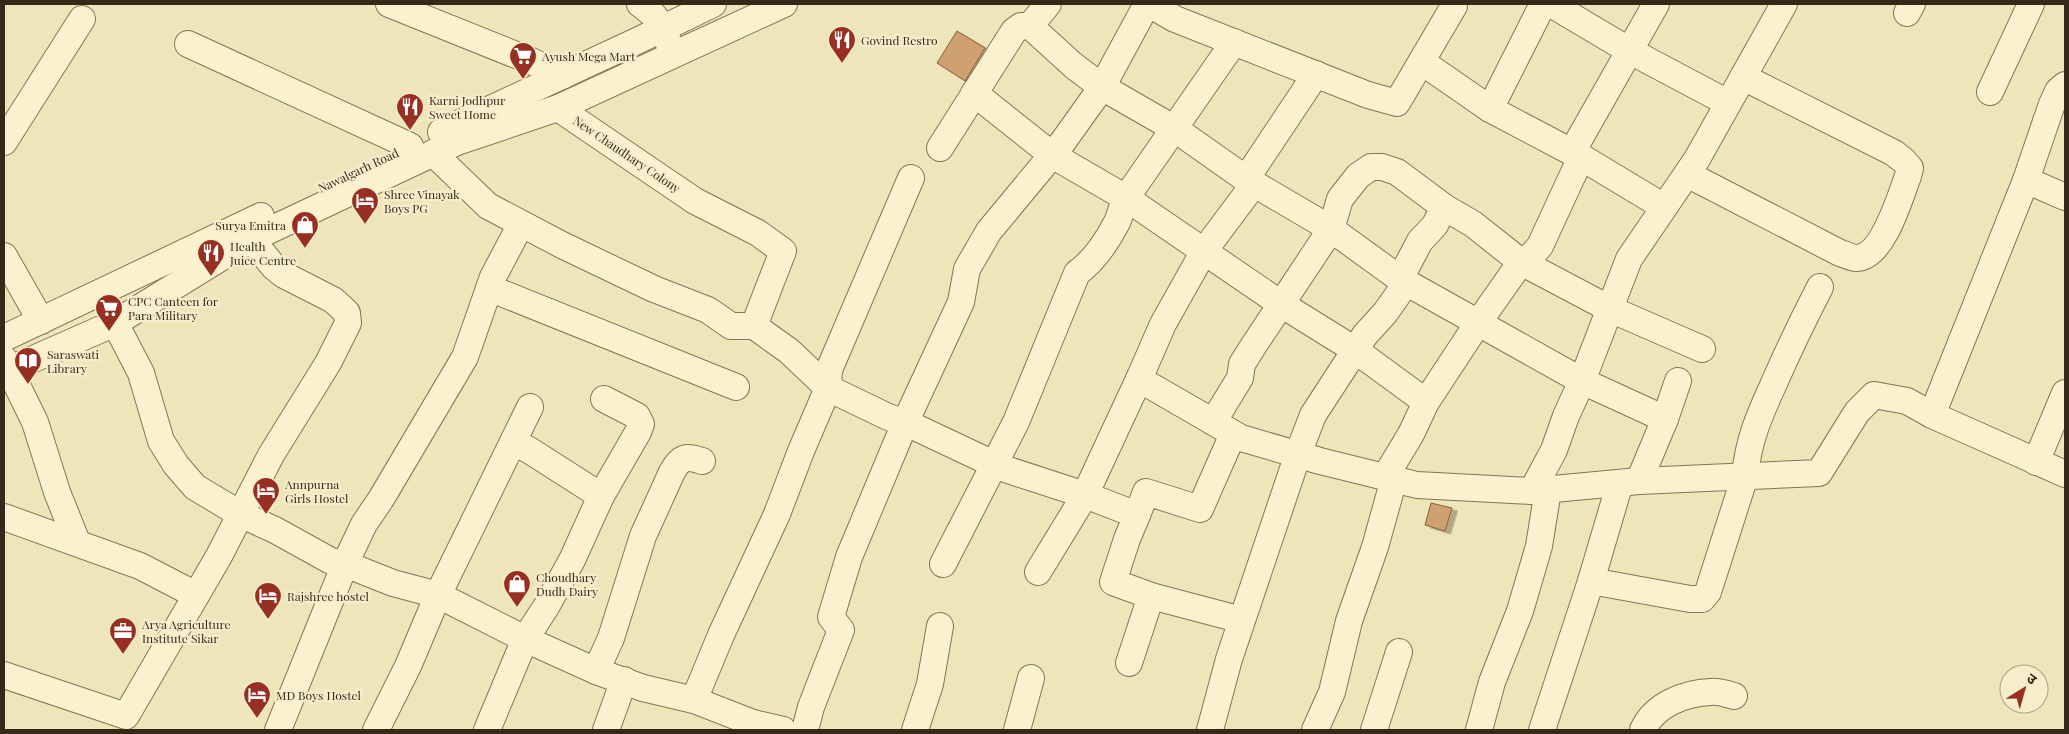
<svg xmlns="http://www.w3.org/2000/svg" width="2069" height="734" font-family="'Playfair Display','Noto Sans Devanagari',serif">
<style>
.building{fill:#cfa16f;stroke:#86603a;filter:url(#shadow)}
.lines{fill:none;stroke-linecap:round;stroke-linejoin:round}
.minor-casing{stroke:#867454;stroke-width:28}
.minor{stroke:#faf2ce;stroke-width:26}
.labels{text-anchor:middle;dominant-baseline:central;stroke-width:4.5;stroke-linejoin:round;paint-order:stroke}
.poi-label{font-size:12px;fill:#352a1a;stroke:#f6eeca;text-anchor:start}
.street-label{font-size:12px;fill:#352a1a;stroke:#f6eeca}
</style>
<defs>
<filter id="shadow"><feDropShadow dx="5.5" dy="3" stdDeviation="0" flood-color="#0004"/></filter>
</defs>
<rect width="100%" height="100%" fill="#efe5bb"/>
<!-- building -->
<g class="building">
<path d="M957,31L985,48L965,81L937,63Z"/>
<path d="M1431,503L1452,508L1445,531L1425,525Z"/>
</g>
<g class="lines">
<defs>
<g id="minor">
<path d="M389,4L531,61L562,76"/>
<path d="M640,4C656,15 663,25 669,44"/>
<path d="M1149,4L1175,19L1368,95L1397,103L1454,6"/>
<path d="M1551,4L1630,51L1728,103"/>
<path d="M1907,13L1912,4"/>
<path d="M1030,26L1048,4"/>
<path d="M188,44L410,146"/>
<path d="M1422,62L1490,109L1581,157L1664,207"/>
<path d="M1990,92L2031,4"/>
<path d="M974,93L1052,155L1126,198L1281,304L1355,350L1426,402"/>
<path d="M1490,109L1543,4"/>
<path d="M441,132L639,40L713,4"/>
<path d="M4,142L82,19"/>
<path d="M940,148L1014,31L1021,26H1030L1074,66L1102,87L1175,129L1246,179L1331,229L1400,279L1582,381L1665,419"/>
<path d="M1572,152L1656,4"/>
<path d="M433,153L488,206L562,245L654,289L708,310L731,326H754L783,251L758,233L695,201L558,108"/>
<path d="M1687,174L1840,253C1845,254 1851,258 1856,258C1883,258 1900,197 1908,176L1910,168L1904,161L1894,153L1743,77"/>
<path d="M1246,179L1316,74"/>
<path d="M2026,180L2065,197"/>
<path d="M4,256L41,321"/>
<path d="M1400,279L1420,241L1435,225L1444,207"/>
<path d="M489,288L736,387"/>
<path d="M115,323L141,373L161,441L176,465L195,487L240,514L275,530L331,561L345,564L393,583L438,595L525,639L596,671L611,638L643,536L672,472C681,456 686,456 702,461"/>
<path d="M754,326L789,351L828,388L886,416L915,427L1002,468L1085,495L1137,515L1146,492L1200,509L1233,434"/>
<path d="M4,338L261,216"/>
<path d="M4,359L35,422L57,492L77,542"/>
<path d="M4,372L115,323L251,239L457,142L558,108L784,4"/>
<path d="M1139,379L1163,324L1204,251L1254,184"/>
<path d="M1932,415L2026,180L2052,104L2058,91L2065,85"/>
<path d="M1213,422L1240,378L1242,364L1254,345L1331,229L1340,199L1358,176L1371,167H1382L1397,172L1444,207L1473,224L1521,262L1610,309L1702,349"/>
<path d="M513,442L529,450L601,496"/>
<path d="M2036,462L2065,393"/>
<path d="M1385,477L1411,434L1426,402L1478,323L1521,262L1532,255L1540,246L1581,157"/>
<path d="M1639,481L1665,419L1678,381"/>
<path d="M1532,491L1554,450L1566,416L1582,381L1629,259L1697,159L1784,4"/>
<path d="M4,517L140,566L196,595"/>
<path d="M943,564L1016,422L1077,273C1094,261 1106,243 1116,224C1120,217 1121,208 1126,198L1234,42"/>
<path d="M1038,572L1085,495L1139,379L1241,438L1320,461L1417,485L1532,491L1639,481L1819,473L1857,412L1874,395L1907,401L1932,415L2065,474"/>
<path d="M1591,581L1690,599H1702L1708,592L1745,476C1748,440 1760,414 1775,381C1789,349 1804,318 1820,287"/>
<path d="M1151,596L1242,620"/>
<path d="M1129,663L1151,596L1113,582L1127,539L1137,515"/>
<path d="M596,671L643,688L694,700L753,723L783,730"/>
<path d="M4,675L126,716L219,556L271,455L328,363L348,323L347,313L342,308L333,300L284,275L274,267L251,239"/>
<path d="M694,700L721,635L777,514L801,451L828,388L829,370L911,178"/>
<path d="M278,730L345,564L364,524L381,499L465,357L493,277L521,224"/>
<path d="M376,730L408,666L438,595L530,407"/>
<path d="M487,730L525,639L546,607L572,560L601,496L638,432L641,424L637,416L604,399"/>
<path d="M606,730L624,680"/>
<path d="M805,730L811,707L841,630L831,617L849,557L905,423L961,302L967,269L989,231L1062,143L1102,87L1147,4"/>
<path d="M915,730L930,684L940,626"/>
<path d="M1017,730L1031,678"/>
<path d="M1210,730L1229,659L1298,454L1313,415L1365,335L1385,313L1407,282"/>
<path d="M1315,730L1332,692L1349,621L1375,547L1394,479"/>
<path d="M1374,730L1399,652"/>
<path d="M1479,730L1492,682L1520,611L1539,546L1548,490"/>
<path d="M1542,730L1591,581L1620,483"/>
<path d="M1643,730C1654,705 1684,693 1711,692C1718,691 1727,694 1734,696"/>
</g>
</defs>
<!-- minor casing -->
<use href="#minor" class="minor-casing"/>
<!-- minor -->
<use href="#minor" class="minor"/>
</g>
<!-- icons -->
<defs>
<symbol id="restaurant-pin" viewBox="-11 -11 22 30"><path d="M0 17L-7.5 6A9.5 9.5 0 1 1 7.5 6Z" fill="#972f23" stroke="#f6eeca"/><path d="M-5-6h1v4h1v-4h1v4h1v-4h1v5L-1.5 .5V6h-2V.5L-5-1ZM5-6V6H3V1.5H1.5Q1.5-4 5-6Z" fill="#fff"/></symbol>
<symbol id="supermarket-pin" viewBox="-11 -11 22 30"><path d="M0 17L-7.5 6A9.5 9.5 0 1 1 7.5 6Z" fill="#972f23" stroke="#f6eeca"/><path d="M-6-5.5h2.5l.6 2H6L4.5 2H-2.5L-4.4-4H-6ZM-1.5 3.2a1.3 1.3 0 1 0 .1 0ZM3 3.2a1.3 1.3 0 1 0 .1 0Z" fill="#fff"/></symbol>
<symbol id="hotel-pin" viewBox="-11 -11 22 30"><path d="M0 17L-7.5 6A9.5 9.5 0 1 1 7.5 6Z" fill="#972f23" stroke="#f6eeca"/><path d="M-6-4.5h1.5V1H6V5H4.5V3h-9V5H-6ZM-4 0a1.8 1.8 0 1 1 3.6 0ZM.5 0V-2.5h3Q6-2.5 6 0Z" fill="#fff"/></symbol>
<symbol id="shop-pin" viewBox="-11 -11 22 30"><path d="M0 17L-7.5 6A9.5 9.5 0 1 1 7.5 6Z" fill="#972f23" stroke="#f6eeca"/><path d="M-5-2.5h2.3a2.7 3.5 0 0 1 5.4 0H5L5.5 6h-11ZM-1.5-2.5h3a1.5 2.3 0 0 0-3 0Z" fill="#fff"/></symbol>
<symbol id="library-pin" viewBox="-11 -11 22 30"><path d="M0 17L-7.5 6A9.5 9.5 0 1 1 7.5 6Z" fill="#972f23" stroke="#f6eeca"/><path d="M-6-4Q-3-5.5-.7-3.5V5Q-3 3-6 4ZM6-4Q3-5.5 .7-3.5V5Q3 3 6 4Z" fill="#fff"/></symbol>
<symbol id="office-pin" viewBox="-11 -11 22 30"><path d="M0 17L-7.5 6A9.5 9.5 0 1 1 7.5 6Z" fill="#972f23" stroke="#f6eeca"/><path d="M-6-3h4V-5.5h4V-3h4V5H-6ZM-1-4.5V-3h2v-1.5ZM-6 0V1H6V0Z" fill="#fff"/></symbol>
</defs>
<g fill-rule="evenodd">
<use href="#restaurant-pin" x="826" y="24" width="32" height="43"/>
<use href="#supermarket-pin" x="507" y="40" width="32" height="43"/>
<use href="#restaurant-pin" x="394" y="91" width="32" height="43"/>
<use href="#hotel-pin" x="349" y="185" width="32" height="43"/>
<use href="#shop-pin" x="289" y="209" width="32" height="43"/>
<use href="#restaurant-pin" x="195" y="237" width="32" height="43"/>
<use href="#supermarket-pin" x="93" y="292" width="32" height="43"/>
<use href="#library-pin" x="12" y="345" width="32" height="43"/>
<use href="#hotel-pin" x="250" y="475" width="32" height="43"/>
<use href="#shop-pin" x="501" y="568" width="32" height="43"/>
<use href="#hotel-pin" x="252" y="580" width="32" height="43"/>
<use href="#office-pin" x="107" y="615" width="32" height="43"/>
<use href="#hotel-pin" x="241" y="679" width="32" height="43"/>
</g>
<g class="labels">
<!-- poi labels -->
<g class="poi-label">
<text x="861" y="40">Govind Restro</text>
<text x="542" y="56">Ayush Mega Mart</text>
<text x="429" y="100">Karni Jodhpur<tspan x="429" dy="14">Sweet Home</tspan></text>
<text x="384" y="194">Shree Vinayak<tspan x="384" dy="14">Boys PG</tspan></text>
<text x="286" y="225" text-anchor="end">Surya Emitra</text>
<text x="230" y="246">Health<tspan x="230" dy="14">Juice Centre</tspan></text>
<text x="128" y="301">CPC Canteen for<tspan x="128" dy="14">Para Military</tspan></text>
<text x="47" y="354">Saraswati<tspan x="47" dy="14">Library</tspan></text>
<text x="285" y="484">Annpurna<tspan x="285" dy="14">Girls Hostel</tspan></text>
<text x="536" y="577">Choudhary<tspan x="536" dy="14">Dudh Dairy</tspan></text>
<text x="287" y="596">Rajshree hostel</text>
<text x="142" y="624">Arya Agriculture<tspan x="142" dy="14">Institute Sikar</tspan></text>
<text x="276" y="695">MD Boys Hostel</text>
</g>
<!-- street labels -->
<g class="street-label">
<text transform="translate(627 154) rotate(34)">New Chaudhary Colony</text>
<text transform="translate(358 170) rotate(-25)">Nawalgarh Road</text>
</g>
</g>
<!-- border -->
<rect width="2069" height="734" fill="none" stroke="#352a1a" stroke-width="10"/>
<!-- north arrow -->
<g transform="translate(2024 689) rotate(37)"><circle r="24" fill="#f6eeca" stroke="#a9a084"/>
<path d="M0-4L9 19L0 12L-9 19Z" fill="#972f23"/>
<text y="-8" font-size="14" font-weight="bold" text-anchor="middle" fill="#352a1a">उ</text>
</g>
</svg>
